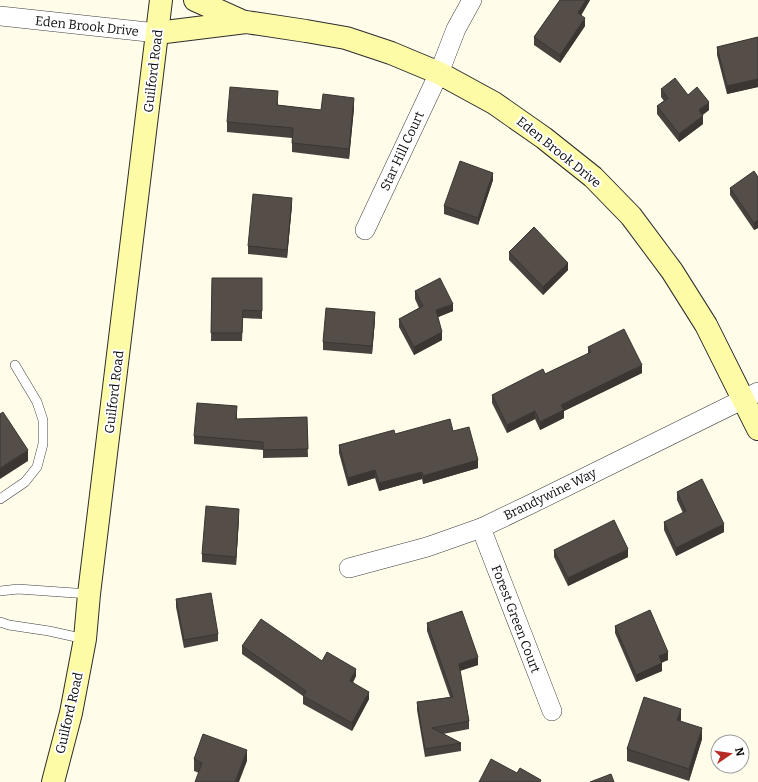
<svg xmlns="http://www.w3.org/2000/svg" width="758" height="782" font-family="Bitter,serif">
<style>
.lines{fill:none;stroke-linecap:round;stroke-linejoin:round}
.lane-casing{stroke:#3e3e3e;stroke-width:10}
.street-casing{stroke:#3e3e3e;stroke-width:20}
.secondary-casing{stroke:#2d2d2d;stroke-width:24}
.lane{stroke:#fff;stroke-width:9}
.street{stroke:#fff;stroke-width:19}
.secondary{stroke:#fefba6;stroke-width:22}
.wall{fill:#48423e}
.shaded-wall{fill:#3b3632}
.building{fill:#544d48;stroke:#3b3632}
.labels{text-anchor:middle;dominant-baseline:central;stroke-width:4;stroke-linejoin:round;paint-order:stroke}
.street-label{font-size:13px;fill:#0b0b0b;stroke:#fff}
</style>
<rect width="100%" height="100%" fill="#fffcea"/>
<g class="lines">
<defs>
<g id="lane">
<path d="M0,499L25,482L37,467L43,444V420L37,402L15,365"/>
<path d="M0,591L18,589L89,594"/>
<path d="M0,622L9,625L49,631L85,639"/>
</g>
<g id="street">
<path d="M0,16L157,33"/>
<path d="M365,230L439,73L456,29L472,0"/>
<path d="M481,528L552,711"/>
<path d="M349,568L427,547L481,528L529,505L758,392"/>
</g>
<g id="secondary">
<path d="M195,0L244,22"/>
<path d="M157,33L246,22L306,31L346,38L391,53L439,73L494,103L544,138L593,177L631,216L672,271L706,325L758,429"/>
<path d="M53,782L71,713L85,639L89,594L161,0"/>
</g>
</defs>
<!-- lane casing -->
<use href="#lane" class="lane-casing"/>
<!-- street casing -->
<use href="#street" class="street-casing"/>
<!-- secondary casing -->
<use href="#secondary" class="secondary-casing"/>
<!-- lane -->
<use href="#lane" class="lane"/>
<!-- street -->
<use href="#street" class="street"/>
<!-- secondary -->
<use href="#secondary" class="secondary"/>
</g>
<!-- wall -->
<g class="wall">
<path d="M560,0H590L581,15L585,26L560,63L534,45V37Z"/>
<path d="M758,37V87L727,94L717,55V47Z"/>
<path d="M661,89L709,110L702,115L703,124L679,142L657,114V106L664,101L661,97Z"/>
<path d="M278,101V105L321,110L354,108L349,159L292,152V138L227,132V122Z"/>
<path d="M758,177V228L754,230L730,195V188Z"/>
<path d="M493,180L478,225L444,214V206Z"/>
<path d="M292,205L287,258L248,254V246Z"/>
<path d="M509,252L568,270L543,295L509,260Z"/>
<path d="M212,278H262V319L243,318L242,341H211Z"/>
<path d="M415,291L453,311L438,317L442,340L414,355L399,327V319L419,308L415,299Z"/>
<path d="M375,320L372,354L323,350V342Z"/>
<path d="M588,347L642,373L564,411V418L540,430L535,419L507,433L492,403V395L545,374L588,354Z"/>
<path d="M237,414V419L307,417L308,457L263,458V450L194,444V436Z"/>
<path d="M453,431L478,468L423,484L422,479L379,491L375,478L348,486L339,453V445L395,434Z"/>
<path d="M677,492L724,532L676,556L664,530V522L683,513L677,500Z"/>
<path d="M239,517L236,565L202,562V554Z"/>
<path d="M554,550L628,557L568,586L554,557Z"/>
<path d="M176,599L218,634V641L184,648L176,607Z"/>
<path d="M427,623L478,665L460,671L469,721V729L443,734L461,743V751L425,757L417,710V702L450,697L427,631Z"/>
<path d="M615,626L668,660L662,662V671L636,682L615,633Z"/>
<path d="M242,646L322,661L356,676L353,682L369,699L352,731L303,704V696L242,654Z"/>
<path d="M681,720L680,721L702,739L689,781L627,761V749Z"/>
<path d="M194,759L247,761L199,773L194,771Z"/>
</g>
<!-- shaded-wall -->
<g class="shaded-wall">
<path d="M586,0H590L578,21V13Z"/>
<path d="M585,18V26L560,63V55Z"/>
<path d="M758,79V87L727,94V86Z"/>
<path d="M354,98V108L349,159V149Z"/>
<path d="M709,102V110L699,118V110Z"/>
<path d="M703,116V124L679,142V134Z"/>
<path d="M493,173V180L478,225V218Z"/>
<path d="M292,198V205L287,258V250Z"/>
<path d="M758,220V228L754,230V223Z"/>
<path d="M568,263V270L543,295V287Z"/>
<path d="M453,304V311L436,318V310Z"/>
<path d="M375,312V320L372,354V346Z"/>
<path d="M442,332V340L414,355V347Z"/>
<path d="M642,365V373L564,411V418L540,430V422L561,405Z"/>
<path d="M535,411V419L507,433V425Z"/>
<path d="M28,450V461L0,479V468Z"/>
<path d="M478,460V468L423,484V476Z"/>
<path d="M375,470V478L348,486V478Z"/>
<path d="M422,472V479L379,491V483Z"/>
<path d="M239,509V517L236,565V557Z"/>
<path d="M724,524V532L676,556V548Z"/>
<path d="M628,549V557L568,586V578Z"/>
<path d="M668,652V660L659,664V656Z"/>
<path d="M478,657V665L459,671V664Z"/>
<path d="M662,663V671L636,682V675Z"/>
<path d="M356,669V676L350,688V681Z"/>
<path d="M369,692V699L352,731V723Z"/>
<path d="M681,709V720L677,731V720Z"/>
<path d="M702,728V739L689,781V769Z"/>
<path d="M247,750V761L239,782H235Z"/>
</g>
<!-- building -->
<g class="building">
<path d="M560,0H586L578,13L585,18L560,55L534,37Z"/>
<path d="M758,37V79L727,86L717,47Z"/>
<path d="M675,78L688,95L697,87L709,102L699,110L703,116L679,134L657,106L668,98L661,89Z"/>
<path d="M230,87L278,91L277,105L321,110L323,94L354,98L349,149L292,143L293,128L227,122Z"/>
<path d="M460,161L493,173L478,218L444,206Z"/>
<path d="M754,171L758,177V220L754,223L730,188Z"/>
<path d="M253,194L292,198L287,250L248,246Z"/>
<path d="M534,227L568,263L543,287L509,252Z"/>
<path d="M212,278H262V311L243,310L242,333H211Z"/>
<path d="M440,278L453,304L436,310L442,332L414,347L399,319L423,306L415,291Z"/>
<path d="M326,308L375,312L372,346L323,342Z"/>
<path d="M624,329L642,365L561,405L564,410L540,422L535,411L507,425L492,395L543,369L545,374L591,352L588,347Z"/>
<path d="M197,403L237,406L236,419L307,417L308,449L263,450V442L194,436Z"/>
<path d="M3,412L28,450L0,468V414Z"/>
<path d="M450,419L453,431L469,427L478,460L423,476L422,472L379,483L375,470L348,478L339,445L394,430L395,434Z"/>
<path d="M702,479L724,524L676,548L664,522L686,511L677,492Z"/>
<path d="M206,506L239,509L236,557L202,554Z"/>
<path d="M614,520L628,549L568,578L554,550Z"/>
<path d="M211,593L218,634L184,640L176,599Z"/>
<path d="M650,610L668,652L659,656L662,663L636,675L615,626Z"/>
<path d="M462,611L478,657L459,664L469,721L432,728L461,743L425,749L417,702L453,697L427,623Z"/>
<path d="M261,619L322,661L327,652L356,669L350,681L369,692L352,723L303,696L306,691L242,646Z"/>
<path d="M644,697L681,709L677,720L702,728L689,769L627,749Z"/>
<path d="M203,734L247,750L235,782H195L202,763L194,759Z"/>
<path d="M491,759L517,773L520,768L541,780L540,782H479Z"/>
<path d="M611,774L614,782H590Z"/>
</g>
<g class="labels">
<!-- street labels -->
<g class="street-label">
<text transform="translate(87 26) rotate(6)">Eden Brook Drive</text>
<text transform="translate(153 71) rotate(-83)">Guilford Road</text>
<text transform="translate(402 151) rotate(-65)">Star Hill Court</text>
<text transform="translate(559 152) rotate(39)">Eden Brook Drive</text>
<text transform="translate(114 392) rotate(-83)">Guilford Road</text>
<text transform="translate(550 494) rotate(-26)">Brandywine Way</text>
<text transform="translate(516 619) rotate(69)">Forest Green Court</text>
<text transform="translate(69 713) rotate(-77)">Guilford Road</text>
</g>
</g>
<!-- north arrow -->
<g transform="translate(730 754) rotate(77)"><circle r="19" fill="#ffffff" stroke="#9d9d9d"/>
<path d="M0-3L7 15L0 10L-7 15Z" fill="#b82c27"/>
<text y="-6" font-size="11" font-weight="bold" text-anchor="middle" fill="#0b0b0b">N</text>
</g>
</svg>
